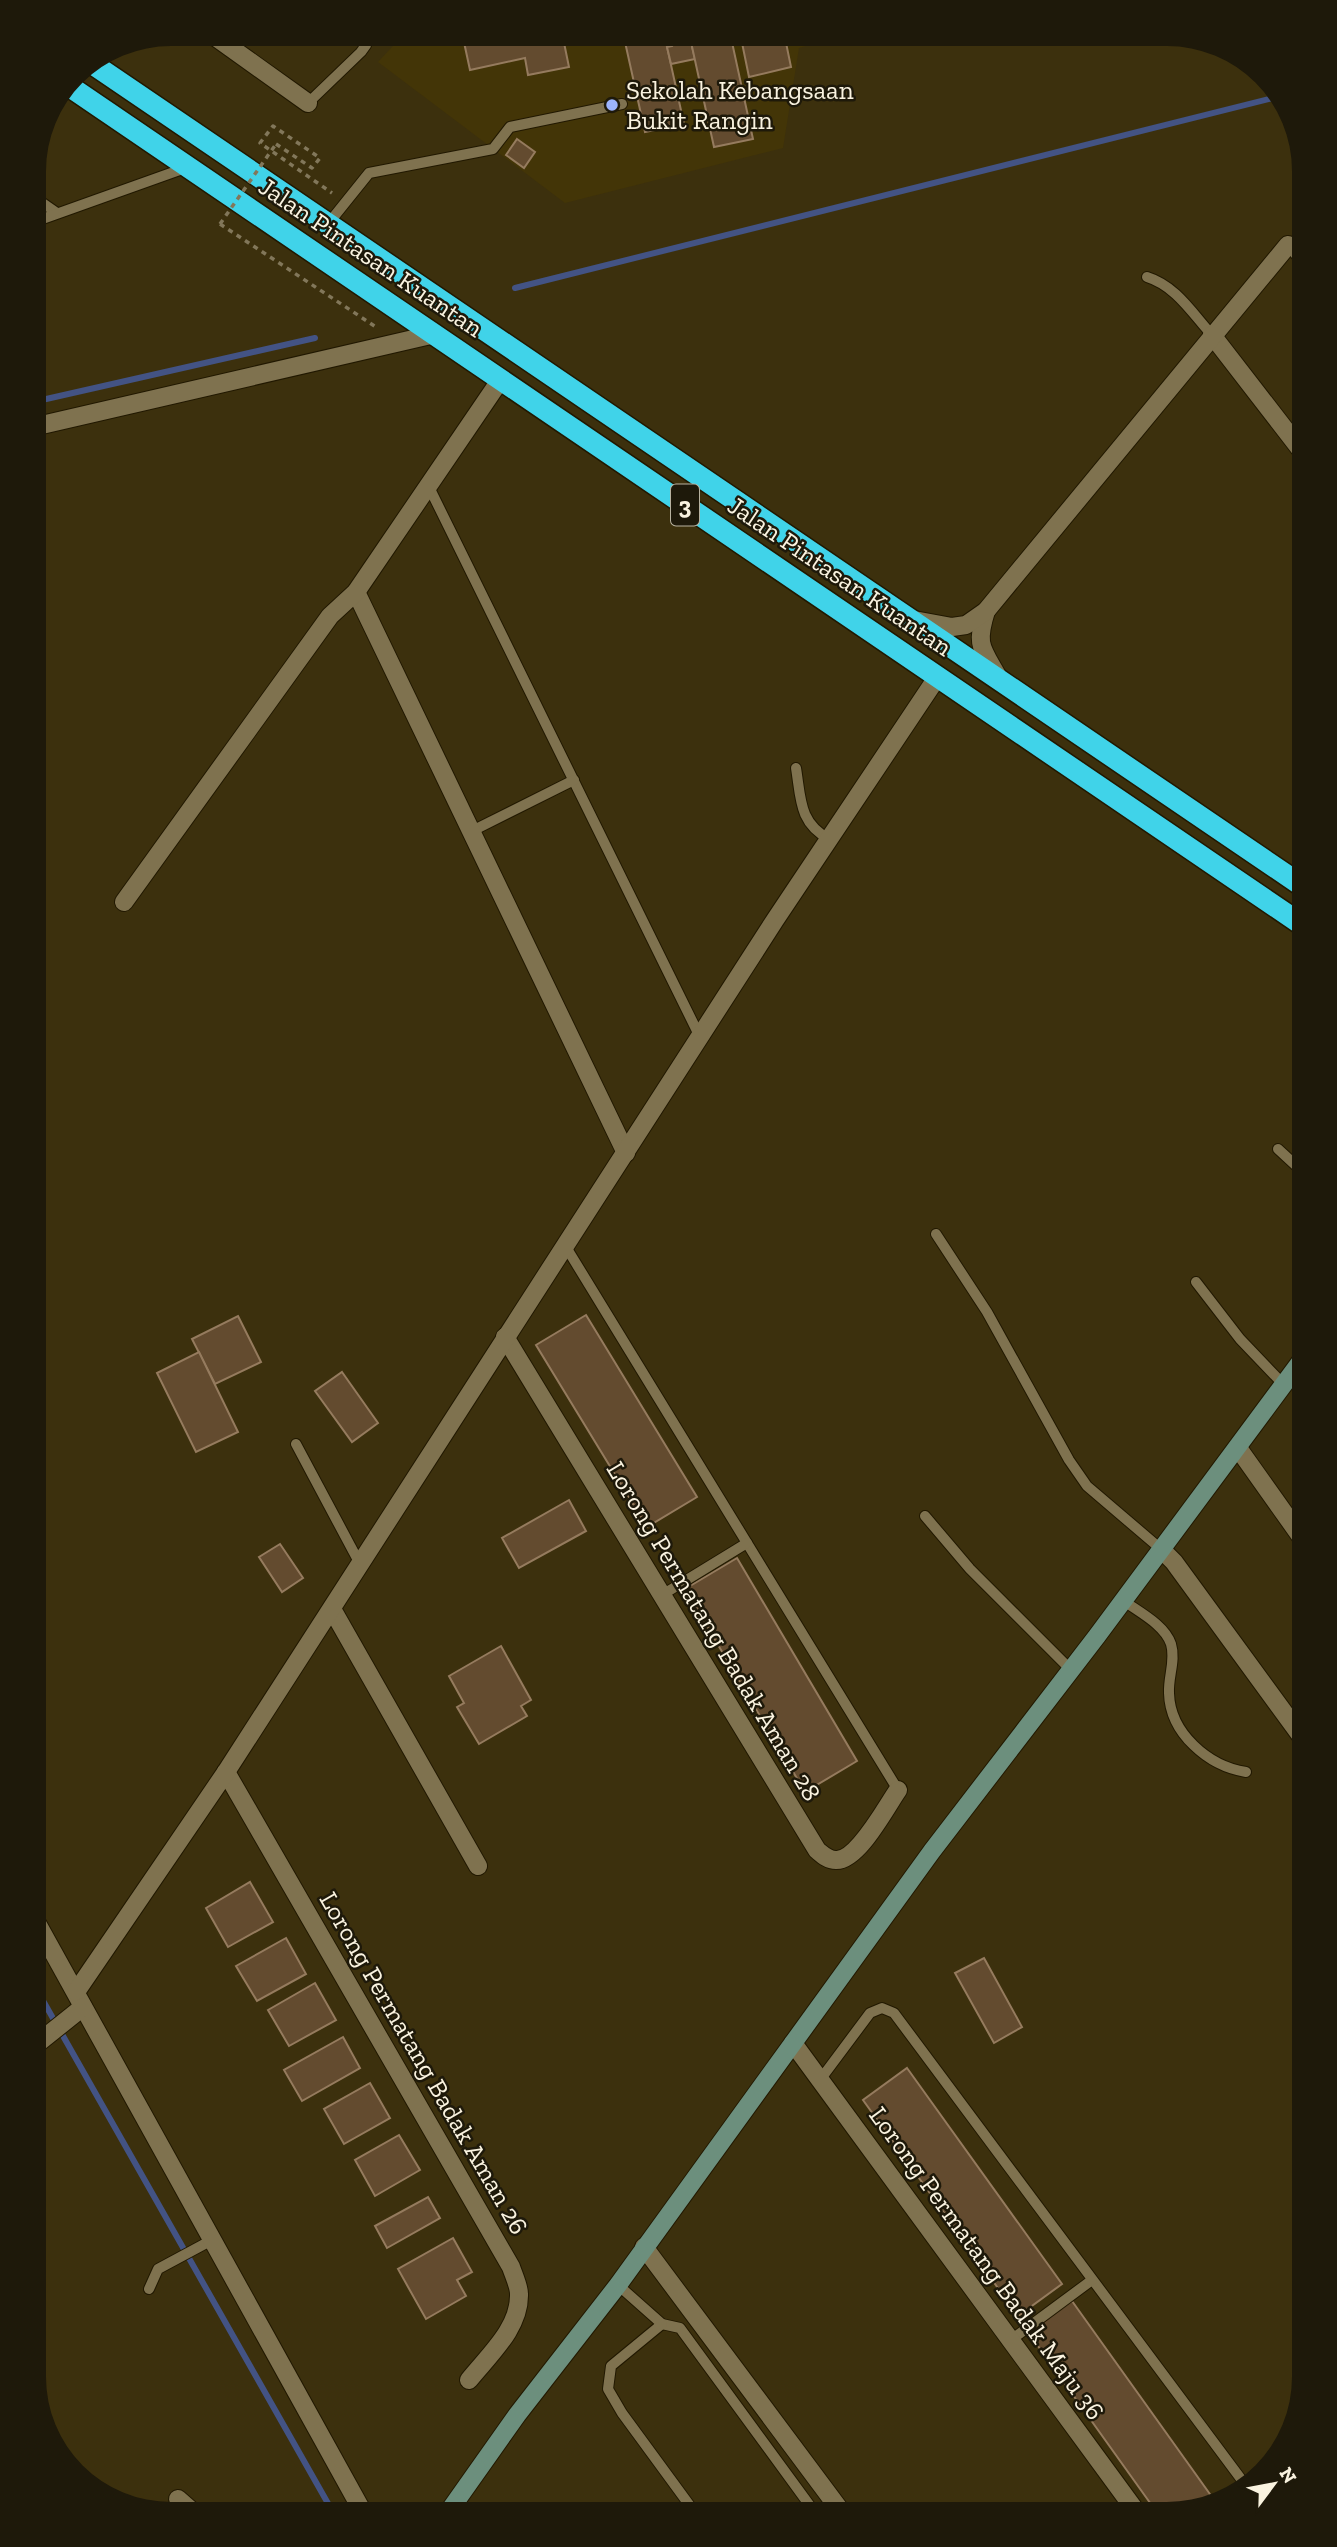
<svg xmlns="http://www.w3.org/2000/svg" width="1337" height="2547" font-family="'Zilla Slab',serif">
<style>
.built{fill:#433507}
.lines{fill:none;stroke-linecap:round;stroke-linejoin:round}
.stream{stroke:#435384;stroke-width:6}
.building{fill:#634b2f;stroke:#957b5e;stroke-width:2}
.lane-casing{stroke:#211801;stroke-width:12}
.street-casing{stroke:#211801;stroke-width:20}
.secondary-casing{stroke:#211801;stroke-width:20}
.highway-casing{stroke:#211801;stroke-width:24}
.path{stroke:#82775a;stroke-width:3.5;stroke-dasharray:5 5;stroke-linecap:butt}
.lane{stroke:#7f724f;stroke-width:10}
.street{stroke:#7f724f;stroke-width:18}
.secondary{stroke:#6c8f7d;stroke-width:18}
.highway{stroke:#40d3e9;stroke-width:21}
.path-bridge{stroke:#82775a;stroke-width:3.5;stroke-dasharray:5 5;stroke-linecap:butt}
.poi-dot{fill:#9cb4fd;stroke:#1e190a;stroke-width:2.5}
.labels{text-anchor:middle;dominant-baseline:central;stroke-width:5;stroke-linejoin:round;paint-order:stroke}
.shield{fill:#1e190a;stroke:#b8b2a0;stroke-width:2}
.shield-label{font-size:24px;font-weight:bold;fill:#faf3e0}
.poi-label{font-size:26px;fill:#faf3e0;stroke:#1e190a;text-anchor:start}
.street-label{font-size:26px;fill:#faf3e0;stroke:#1e190a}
</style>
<rect width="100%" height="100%" fill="#3c300d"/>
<!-- built -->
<path class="built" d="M405,33H849L799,48L783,148L565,203L378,62Z"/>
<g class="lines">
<!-- stream -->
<g class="stream">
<path d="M515,288L1277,97"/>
<path d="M33,402L315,338"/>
<path d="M33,1983L334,2514"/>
</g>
</g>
<!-- building -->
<g class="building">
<path d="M462,33H562L569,67L528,75L525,58L470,70Z"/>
<path d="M623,33H664L684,124L645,132Z"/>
<path d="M669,33H685L687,43L691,42L695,59L671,64L667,47L672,46Z"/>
<path d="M689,33H730L753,139L714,147Z"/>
<path d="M740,33H784L791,67L749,77Z"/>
<path d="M517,139L535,152L524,168L506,155Z"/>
<path d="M586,1315L697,1497L647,1527L536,1345Z"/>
<path d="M238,1316L261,1362L215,1384L192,1339Z"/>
<path d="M199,1352L238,1432L196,1452L157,1373Z"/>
<path d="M342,1372L378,1423L352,1442L315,1391Z"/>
<path d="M569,1500L586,1531L519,1568L502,1538Z"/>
<path d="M280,1544L303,1578L282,1592L259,1557Z"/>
<path d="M737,1558L857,1761L805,1792L685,1589Z"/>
<path d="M501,1646L531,1700L521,1706L527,1716L479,1744L457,1707L464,1703L449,1676Z"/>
<path d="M250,1882L273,1922L228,1947L206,1908Z"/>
<path d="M286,1938L306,1974L257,2001L236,1966Z"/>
<path d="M984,1958L1022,2027L994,2043L955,1973Z"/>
<path d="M315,1983L336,2020L289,2046L268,2010Z"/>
<path d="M343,2037L360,2068L302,2101L284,2070Z"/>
<path d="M907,2068L1062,2284L1018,2316L863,2100Z"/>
<path d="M370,2083L390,2118L344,2144L324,2109Z"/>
<path d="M399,2135L420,2170L375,2196L355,2160Z"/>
<path d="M428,2197L440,2218L387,2248L375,2226Z"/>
<path d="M453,2238L472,2272L457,2280L466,2296L426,2319L398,2269Z"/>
<path d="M1072,2301L1217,2504L1158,2514L1028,2332Z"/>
</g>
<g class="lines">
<defs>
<g id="lane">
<path d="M308,103L361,52L366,45L369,33"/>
<path d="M34,197L57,213"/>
<path d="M34,222L188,167"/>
<path d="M328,224L369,173L493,149L510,127L622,104"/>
<path d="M1288,245L1304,265"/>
<path d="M1147,277C1176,286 1192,313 1212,335"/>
<path d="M428,485L700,1037"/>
<path d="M796,768C801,799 799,823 829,839"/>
<path d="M472,831L574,780"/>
<path d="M1278,1149L1304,1173"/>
<path d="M936,1234L987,1312L1069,1460L1087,1486L1162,1550"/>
<path d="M566,1247L898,1790"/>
<path d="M1196,1282L1240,1339L1284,1385"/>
<path d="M296,1444L360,1564"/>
<path d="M925,1516L970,1569L1071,1670"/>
<path d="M662,1595L747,1543"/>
<path d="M1124,1601C1139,1612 1165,1625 1171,1644C1176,1660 1168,1677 1169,1693C1170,1733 1208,1766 1246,1772"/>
<path d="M820,2080L870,2013L882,2008L894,2013L1244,2483"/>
<path d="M618,2285L662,2324L680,2328L816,2514"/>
<path d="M149,2289L158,2269L212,2240"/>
<path d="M662,2324L611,2366L608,2389L622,2413L696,2514"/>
<path d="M1011,2340L1092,2280"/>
</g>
<g id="street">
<path d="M210,33L308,103"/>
<path d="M1212,335L1304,454"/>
<path d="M33,427L435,334"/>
<path d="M356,592L626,1153"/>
<path d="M986,611C975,646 982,648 999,679"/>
<path d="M914,620L952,627L966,625L986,611L1288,245"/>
<path d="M124,902L330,616L356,592L501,379"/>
<path d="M505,1337L817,1850C823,1855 828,1860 836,1860C858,1861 886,1807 898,1790"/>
<path d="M1238,1448L1304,1541"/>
<path d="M1162,1550L1174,1562L1304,1740"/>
<path d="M332,1609L478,1866"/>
<path d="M226,1772L511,2267C514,2276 519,2286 519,2294C520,2328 489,2355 469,2380"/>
<path d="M33,1916L364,2514"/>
<path d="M76,1992L226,1772L775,920L938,676"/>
<path d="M793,2043L1138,2514"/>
<path d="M33,2047L83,2007"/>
<path d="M644,2247L843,2514"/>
<path d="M178,2499L194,2513"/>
</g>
<path id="secondary" d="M447,2514L517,2415L618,2285L932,1851L1097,1636L1304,1357"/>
<g id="highway">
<path d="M90,62L1304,887"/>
<path d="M66,84L1304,926"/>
</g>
</defs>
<!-- lane casing -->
<use href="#lane" class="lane-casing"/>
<!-- street casing -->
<use href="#street" class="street-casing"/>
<!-- secondary casing -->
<use href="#secondary" class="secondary-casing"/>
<!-- highway casing -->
<use href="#highway" class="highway-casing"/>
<!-- path -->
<g class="path">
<path d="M276,144L312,168L320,158L273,126L260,143L332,193"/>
<path d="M220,224L376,327"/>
</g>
<!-- lane -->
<use href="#lane" class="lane"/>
<!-- street -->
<use href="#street" class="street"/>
<!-- secondary -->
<use href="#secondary" class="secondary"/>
<!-- highway -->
<use href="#highway" class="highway"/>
<!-- path-bridge -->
<path class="path-bridge" d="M220,224L276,144"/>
</g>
<!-- markers -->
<circle class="poi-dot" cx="612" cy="105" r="7"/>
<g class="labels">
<!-- shield labels -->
<rect class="shield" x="671" y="484.5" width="28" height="41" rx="5"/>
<g class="shield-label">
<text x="685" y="505">3</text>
</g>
<!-- poi labels -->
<g class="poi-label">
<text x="626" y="90">Sekolah Kebangsaan<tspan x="626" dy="30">Bukit Rangin</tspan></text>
</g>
<!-- street labels -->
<g class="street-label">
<text transform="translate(371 257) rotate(34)">Jalan Pintasan Kuantan</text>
<text transform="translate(840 576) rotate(34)">Jalan Pintasan Kuantan</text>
<text transform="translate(714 1631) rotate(59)">Lorong Permatang Badak Aman 28</text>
<text transform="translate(424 2063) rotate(60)">Lorong Permatang Badak Aman 26</text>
<text transform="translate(987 2263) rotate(54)">Lorong Permatang Badak Maju 36</text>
</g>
</g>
<!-- crop -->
<path d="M0 0H1337V2547H0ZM171 46H1167A125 125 0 0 1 1292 171V2377A125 125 0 0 1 1167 2502H171A125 125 0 0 1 46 2377V171A125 125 0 0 1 171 46Z" fill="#1e190a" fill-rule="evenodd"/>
<!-- north arrow -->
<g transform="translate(1274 2484) rotate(58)" stroke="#1e190a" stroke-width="5" paint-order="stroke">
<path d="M0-5L12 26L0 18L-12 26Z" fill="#faf3e0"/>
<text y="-10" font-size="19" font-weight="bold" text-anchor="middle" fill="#faf3e0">N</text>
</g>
</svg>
